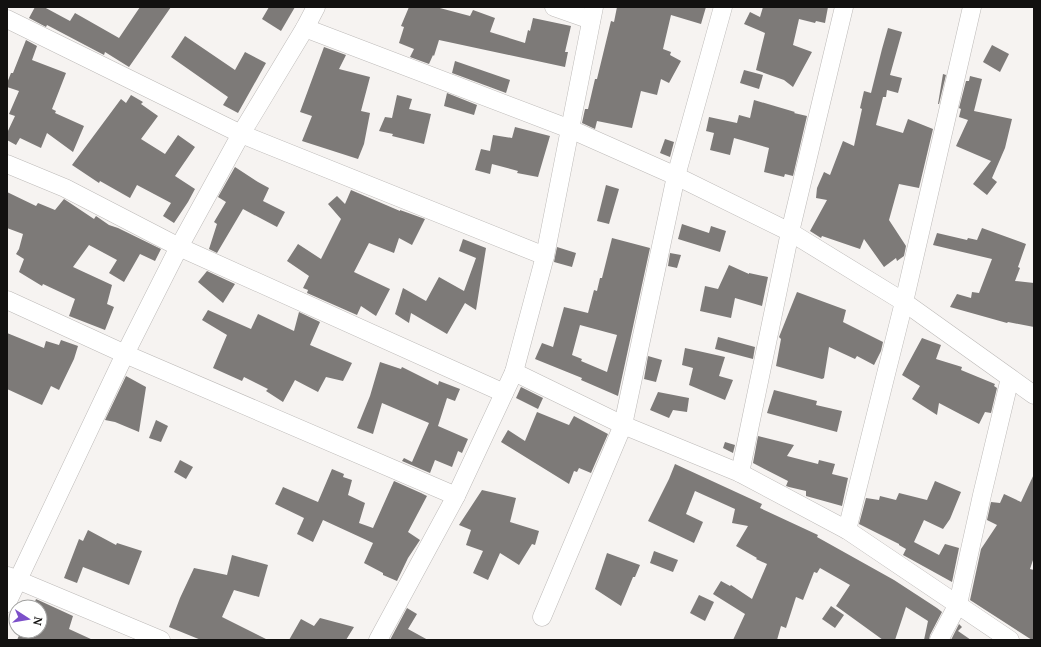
<svg xmlns="http://www.w3.org/2000/svg" width="1041" height="647" font-family="'Noto Serif',serif">
<style>
.building{fill:#7d7a78;fill-rule:evenodd}
.lines{fill:none;stroke-linecap:round;stroke-linejoin:round}
.minor-casing{stroke:#bdbab8;stroke-width:19}
.minor{stroke:#fff;stroke-width:18}
</style>
<rect width="100%" height="100%" fill="#f6f3f1"/>
<!-- building -->
<g class="building">
<path d="M35,7H44L70,21L75,13L119,38L140,7H171L129,67L105,52L104,55L47,25L46,27L29,18Z"/>
<path d="M269,7H295L281,31L262,19Z"/>
<path d="M409,7H436L470,16L473,10L495,18L490,32L525,43L528,30L530,31L533,18L571,26L565,52H568L565,67L439,40L434,56L433,55L429,64L410,57L414,49L399,43L404,27L401,26Z"/>
<path d="M617,7H706L701,24L671,15L663,49L671,52L670,55L681,61L669,83L661,79L657,95L641,91L632,128L597,121L595,129L582,123L585,109H588L595,79H597L611,21L614,22Z"/>
<path d="M763,7H828L825,23L816,21L815,23L799,19L793,45L812,52L793,87L784,80L756,70L765,33L744,24L750,12L760,17Z"/>
<path d="M888,28L902,32L890,75L902,78L898,93L887,90L886,97H883L876,125L903,133L908,119L933,129L919,188L899,184L889,220L906,246L904,256L897,261L896,258L884,267L864,239L860,249L822,236L821,238L810,231L827,200L816,198L817,188L824,172L830,175L843,141L854,146L862,109L860,108L864,91L871,93L882,49Z"/>
<path d="M185,36L235,70L245,52L266,63L238,113L223,105L228,97L171,57Z"/>
<path d="M26,40L37,46L32,60L66,73L52,109L56,111L55,113L84,126L73,152L47,133L41,148L20,138L16,145L7,140V133L15,116L9,114L19,91L7,87V83L11,73H13Z"/>
<path d="M992,45L1009,54L1000,72L983,62Z"/>
<path d="M324,47L346,55L339,69L370,77L361,111L370,113L364,144L358,159L302,141L312,116L300,112Z"/>
<path d="M455,61L510,80L506,93L452,73Z"/>
<path d="M744,70L763,75L759,89L740,83Z"/>
<path d="M943,74L946,75L939,104H938Z"/>
<path d="M970,76L982,79L974,111L1012,119L1005,148L992,178L997,182L987,195L973,184L991,161L956,146L968,120L959,117L961,109L959,108L966,81H969Z"/>
<path d="M447,93L477,105L474,115L444,106Z"/>
<path d="M131,95L143,102L141,104L158,116L141,139L165,154L178,135L195,147L175,176L195,189L188,202L174,223L163,216L171,203L137,185L130,198L100,181L99,183L72,165L121,99L126,103Z"/>
<path d="M397,95L412,99L409,109L431,114L424,144L392,136L393,134L379,131L385,117L392,118Z"/>
<path d="M754,100L795,112L794,113L807,116L793,176L785,174L784,177L764,172L769,148L734,138L730,155L710,150L714,133L706,131L709,117L737,123L739,115L750,118Z"/>
<path d="M515,127L550,136L538,177L517,173L518,171L492,164L490,174L475,170L481,149L490,151L493,135L512,138Z"/>
<path d="M665,139L674,142L670,157L660,153Z"/>
<path d="M235,167L258,182L269,188L263,201L285,212L277,227L243,209L217,253L209,249L217,224L214,222L226,202L218,197Z"/>
<path d="M606,185L619,189L609,224L597,221Z"/>
<path d="M351,190L400,211V210L425,219L412,245L399,238L394,253L369,243L354,272L390,289L376,316L361,306L357,315L307,293L308,290L303,288L309,276L287,261L298,244L321,259L341,219L328,204L337,196L345,204Z"/>
<path d="M7,192L36,206L38,203L55,210L64,199L94,219L96,216L109,225L118,228L161,249L155,261L140,254L124,282L109,273L117,260L89,245L73,267L112,285L107,304L114,307L105,330L69,316L75,299L43,284L42,286L19,272L24,259L16,254L19,249L23,234L7,228Z"/>
<path d="M682,224L709,233L711,226L726,231L720,252L678,239Z"/>
<path d="M982,228L1026,244L1018,267L1020,268L1015,281L1034,283V327L1008,322L1007,323L950,307L957,294L971,298L972,292L979,293L992,259L933,245L937,233L967,240L968,238L977,240Z"/>
<path d="M612,238L650,248L618,396L581,380L582,378L535,359L542,343L553,347L564,307L588,313L594,290L597,291L600,278H602ZM580,325L617,335L607,372L581,361L582,359L572,355Z"/>
<path d="M463,239L486,248L476,310L465,303L447,334L411,313L409,323L395,314L403,288L426,301L439,277L464,291L476,258L459,251Z"/>
<path d="M557,247L576,253L572,267L554,262Z"/>
<path d="M670,253L681,255L677,268L668,266Z"/>
<path d="M729,265L749,274V273L768,277L762,306L735,298L731,318L700,311L705,286L718,289Z"/>
<path d="M207,271L235,284L223,303L198,282Z"/>
<path d="M797,292L846,310L843,322L883,342L881,351L874,365L857,356L855,359L829,347L824,378L822,379L776,366L781,339L779,337Z"/>
<path d="M208,310L251,329L258,314L294,331L299,312L320,322L310,345L352,363L343,381L326,377L318,392L295,380L283,402L266,391L268,389L244,377L242,381L213,368L227,335L202,320Z"/>
<path d="M7,333L44,348L46,341L59,345L61,340L78,346L74,359L59,390L51,386L42,405L7,389Z"/>
<path d="M718,337L755,347L753,359L715,349Z"/>
<path d="M922,338L941,345L936,359L962,367L961,370L995,384L994,386L997,388L991,413L985,412L979,424L939,403L937,415L912,399L920,386L902,375Z"/>
<path d="M685,348L725,357L719,376L733,380L725,400L689,385L693,368L682,365Z"/>
<path d="M648,356L662,360L656,382L644,379Z"/>
<path d="M380,362L401,369L402,367L438,385L439,381L460,389L455,401L447,398L438,426L468,439L462,453L458,451L452,467L435,460L430,473L402,461L404,458L412,462L429,423L382,403L373,434L357,428L370,396Z"/>
<path d="M126,376L146,387L139,432L115,422L105,420Z"/>
<path d="M521,387L543,398L538,409L516,398Z"/>
<path d="M774,390L817,401L816,405L842,411L837,432L767,413Z"/>
<path d="M658,392L689,398L687,412L673,410L669,418L650,410Z"/>
<path d="M537,412L569,425L574,416L608,434L591,473L579,468L577,472L574,471L569,484L501,442L508,430L525,441Z"/>
<path d="M156,420L168,426L161,442L149,438Z"/>
<path d="M758,436L794,445L787,456L818,464L819,460L835,464L832,474L848,478L842,506L806,496V491L789,487L786,486L788,481L753,463Z"/>
<path d="M725,442L735,445L733,453L723,448Z"/>
<path d="M180,460L193,467L186,479L174,472Z"/>
<path d="M675,464L762,504L760,508L818,535L817,537L894,580L937,608L942,612L930,635L929,640H924L928,621L906,607L895,640H883L836,606L850,585L820,568L817,573L814,572L803,600L796,597L786,628L781,626L777,640H733L745,614L713,594L721,581L730,586L731,585L752,599L767,564L756,559L757,558L736,546L748,526L732,523L735,509L695,491L686,514L703,522L694,543L648,521L669,479Z"/>
<path d="M332,469L344,474L343,477L352,480L348,495L365,503L359,523L373,528L394,481L421,493L427,496L408,532L420,540L408,558L397,581L383,575V573L364,563L373,543L323,520L313,542L297,534L304,518L275,504L283,487L318,502Z"/>
<path d="M1034,474V557L1030,569L1034,570V640H1032L970,600L981,549L997,525L987,520L991,502L1000,503L1004,494L1021,502Z"/>
<path d="M935,481L961,492L950,519L943,529L924,520L914,542L939,555L945,544L959,548L952,582L903,555L906,549L899,545V544L859,524L866,498L879,500L880,496L896,500L899,493L927,500Z"/>
<path d="M482,490L516,498L510,522L539,531L535,545L532,544L519,565L500,553L488,580L473,573L483,551L466,545L471,530L459,525Z"/>
<path d="M88,530L116,545L117,543L142,551L129,585L83,567L77,583L64,578L79,539L83,541Z"/>
<path d="M654,551L678,560L673,572L650,563Z"/>
<path d="M607,553L640,565L635,577H633L621,606L595,589Z"/>
<path d="M232,555L268,565L259,597L234,590L222,617L268,640H201L169,627L180,598L194,568L227,575Z"/>
<path d="M699,595L714,602L705,621L690,613Z"/>
<path d="M36,599L73,616L69,629L93,640H17L21,631H40V607H33Z"/>
<path d="M831,606L844,615L835,628L822,619Z"/>
<path d="M407,608L417,614L408,629L428,640H390Z"/>
<path d="M320,618L354,627L346,640H289L301,619L314,626Z"/>
<path d="M959,624L962,627L958,631L971,640H951Z"/>
</g>
<g class="lines">
<defs>
<g id="minor">
<path d="M554,7L591,20"/>
<path d="M7,19L241,134L545,256"/>
<path d="M305,28L570,129L676,176L790,232L904,302L1034,395"/>
<path d="M7,164L65,188L179,247L504,393"/>
<path d="M7,300L125,354L456,496"/>
<path d="M514,372L623,425L740,473L847,530L1010,640"/>
<path d="M740,473L790,232L844,7"/>
<path d="M847,530L904,302L972,7"/>
<path d="M8,576L161,640"/>
<path d="M7,603L125,354L179,247L241,134L305,28L316,7"/>
<path d="M542,617L623,425L676,176L723,7"/>
<path d="M378,640L456,496L514,372L545,256L594,7"/>
<path d="M939,640L958,604L982,495L1010,378"/>
</g>
</defs>
<!-- minor casing -->
<use href="#minor" class="minor-casing"/>
<!-- minor -->
<use href="#minor" class="minor"/>
</g>
<!-- border -->
<rect width="1041" height="647" fill="none" stroke="#121110" stroke-width="16"/>
<!-- north arrow -->
<g transform="translate(28 619) rotate(102)"><circle r="19" fill="#ffffff" stroke="#a0a09f"/>
<path d="M0-3L7 15L0 10L-7 15Z" fill="#7c50c9"/>
<text y="-6" font-size="11" font-weight="bold" text-anchor="middle" fill="#121110">N</text>
</g>
</svg>
